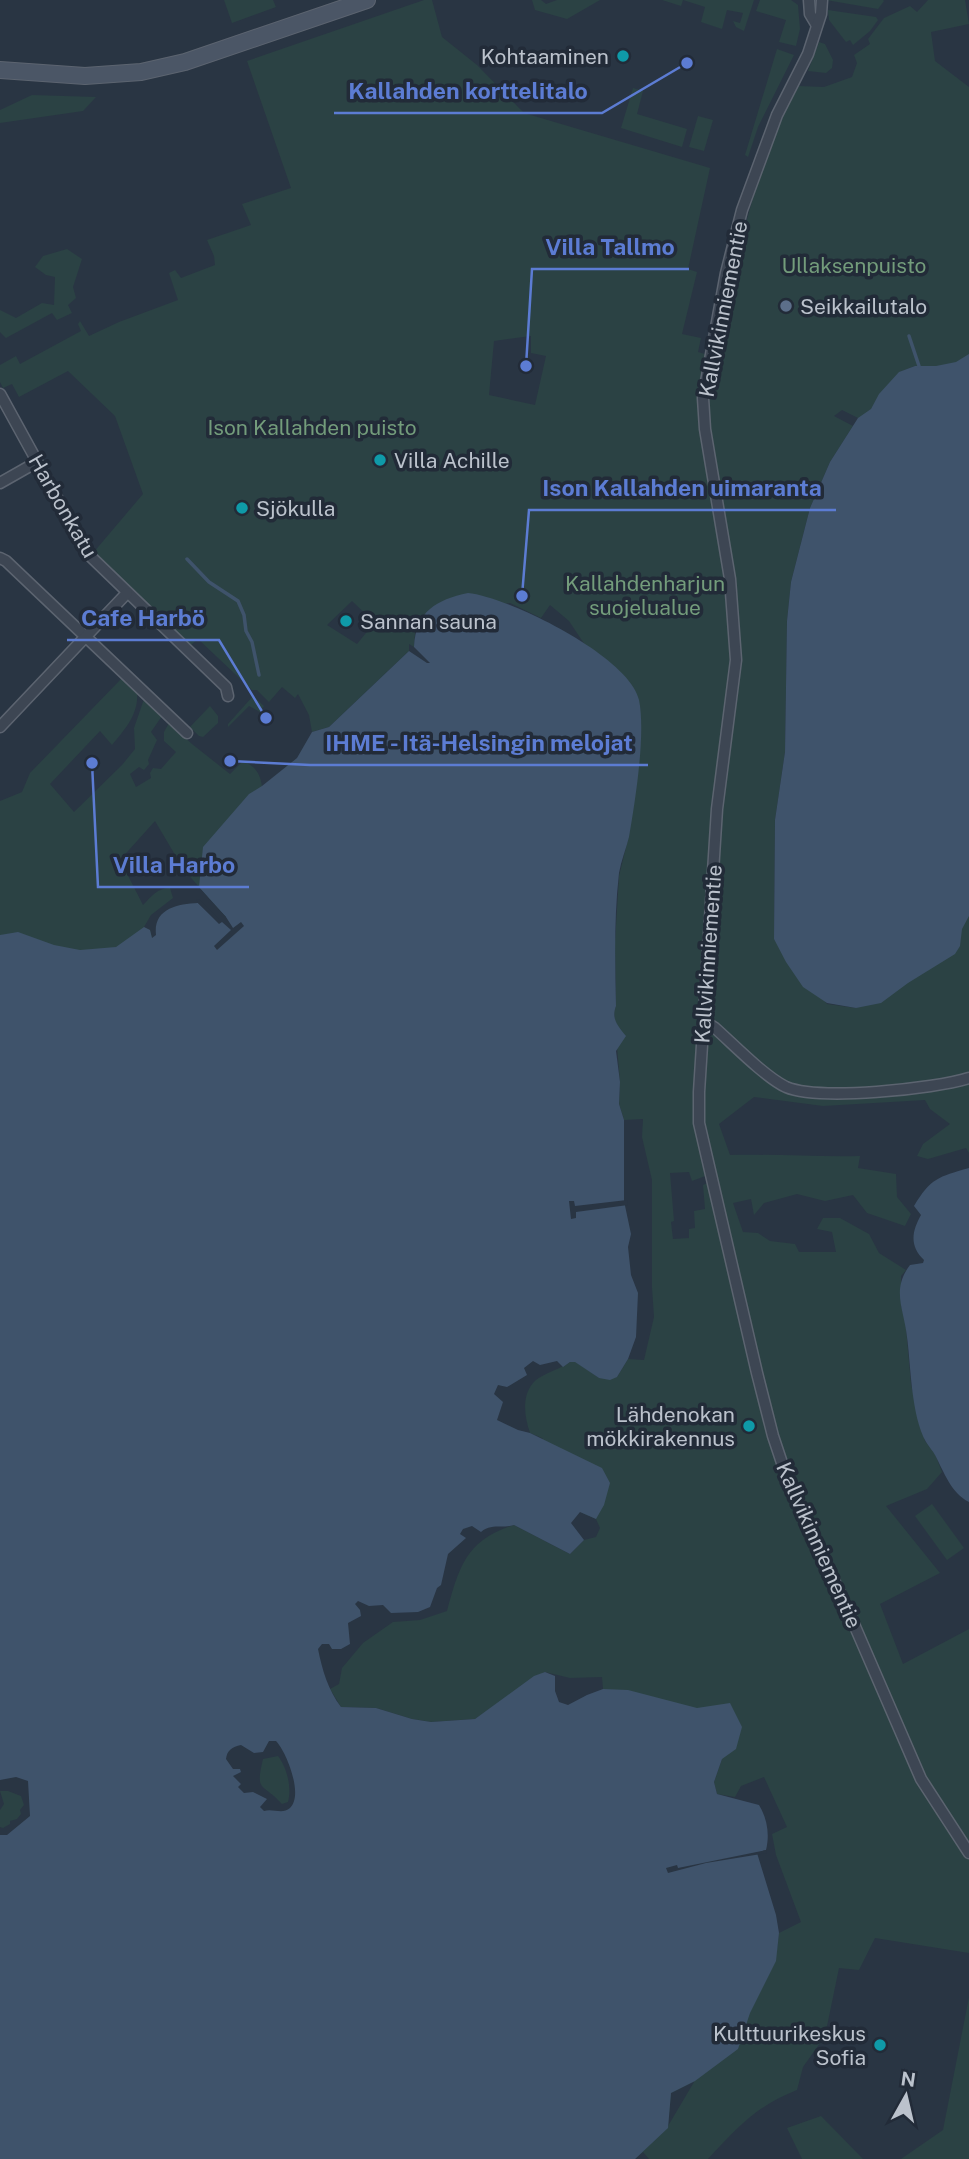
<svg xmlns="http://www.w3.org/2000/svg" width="969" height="2159" font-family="'Public Sans',sans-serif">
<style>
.green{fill:#2b4244;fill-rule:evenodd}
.water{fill:#3f536b;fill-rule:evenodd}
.pier{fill:#293543}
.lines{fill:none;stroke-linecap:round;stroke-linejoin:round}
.stream{stroke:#3f536b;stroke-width:3.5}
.street-casing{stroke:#5c6470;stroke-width:13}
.secondary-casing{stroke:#5c6470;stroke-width:18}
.street{stroke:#3d4653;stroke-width:10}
.secondary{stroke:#4b5666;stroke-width:16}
.culture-dot{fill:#0f9aa8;stroke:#222b38;stroke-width:2.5}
.service-dot{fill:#5c6f8a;stroke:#222b38;stroke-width:2.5}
.labels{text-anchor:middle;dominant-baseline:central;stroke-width:7;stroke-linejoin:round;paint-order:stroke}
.poi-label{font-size:21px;fill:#bbc2cc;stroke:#222b38;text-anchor:start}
.park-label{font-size:21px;fill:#739c7b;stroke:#222b38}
.street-label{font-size:21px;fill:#bbc2cc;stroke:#222b38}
.leader{fill:none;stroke:#5c7cd3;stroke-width:2.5}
.callout-dot{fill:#5c7cd3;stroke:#222b38;stroke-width:2.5}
.callout-label{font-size:23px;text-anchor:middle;font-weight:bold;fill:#5c7cd3;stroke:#222b38;stroke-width:7;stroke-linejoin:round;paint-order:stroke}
</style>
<rect width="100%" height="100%" fill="#293543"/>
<!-- green -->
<g class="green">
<path d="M224,0H273L276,7L232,23Z"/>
<path d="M424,0H432L442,37L477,65L524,113L710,168L688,269L697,272L682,334L701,338L698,352L715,357C736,266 752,169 799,86L824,87L852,77L857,63L854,55L870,44L868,39L884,18L910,6L917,12L928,0H965L969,24L931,32L935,61L969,87V369L915,366L900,372L867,420L858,418L842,410L834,416L853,426L830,462L810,508L791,582L787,621L785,752L775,820L774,939L827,1004L856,1008L969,915V1153L966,1148L928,1159L917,1156L923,1144L950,1124L930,1109L925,1100L823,1106L754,1097L719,1124L730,1155C773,1154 817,1157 860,1156L858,1168L896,1174L897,1197L911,1214L905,1226L867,1213L853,1195L825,1201L797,1194L764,1203L754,1215L751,1199L733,1203L743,1232L758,1233L770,1241L795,1244L799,1252H836L832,1232L817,1229L823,1218H840L869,1234L879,1253L906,1270L901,1276V1306L905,1317L911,1384L925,1441L935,1454L942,1472L927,1489L886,1506L940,1573L880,1604L903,1664L969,1629V1953L875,1938L859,1970L839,1968L825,2036L803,2067L797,2090C756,2106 737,2128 708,2159H649L643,2152L635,2159L614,2119L694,2081L715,2065L777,1949L779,1933L801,1922L776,1855L772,1834L787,1827L764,1777L741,1786L735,1797L717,1794L714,1782L722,1759L599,1701L603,1689L602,1677L570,1678L545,1672L475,1719L431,1722L412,1719L376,1708L341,1707L330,1689L339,1684L342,1668L363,1643L393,1622L420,1620L447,1611C459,1567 466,1540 514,1525L570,1554L584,1540L596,1537L600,1528L596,1519L580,1512L542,1438L530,1433C524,1416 521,1393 536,1380C545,1373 560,1369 570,1362H576L599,1378L617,1377L628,1359L644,1360L654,1317L652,1288V1180L642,1137L643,1119L624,1120L619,1104L620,1082L614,1011L616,1006L615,943L619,876L628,839L641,738L599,654L585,645L569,621L550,605L541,618L510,603L423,617L415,633L414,647L409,644V651L329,727L312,732L309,715L298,694L295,698L282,687L269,702L257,690H252L198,639L190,646L93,553L143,494L115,416L68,371L19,397L12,384L3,388L0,382V365L16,356L20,364L81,331L78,324L80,321L89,336L119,322L178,300L169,273L175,270L181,278L215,265L214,256L207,240L251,225L242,204L291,188L247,61ZM531,336V353L546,356L535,405L489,395L494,341ZM352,601L376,624L370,628L357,644L327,625ZM689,1172L692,1181L708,1175L710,1182L703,1185L705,1209L694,1211L695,1228L689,1229V1238L673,1239L671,1222L674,1221L670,1173ZM693,2082H694L668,2126L671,2093Z"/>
<path d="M532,0H541L546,4L557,0H600L567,19L535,10Z"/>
<path d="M662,0H754L744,31L736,27L733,21L740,23L743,13L727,10L722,29L701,22L705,7L683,0L681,6Z"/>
<path d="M760,0H791L798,5L800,29L796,46L779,42L786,20L756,11Z"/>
<path d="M826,0H883L884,1L878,9Z"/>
<path d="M828,10L876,17L878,20L870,31L853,45L850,40L846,42L829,20Z"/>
<path d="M819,42L825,44L833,60L832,68L826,73L808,71Z"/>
<path d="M777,49L794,55L758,127L748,157L745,155Z"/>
<path d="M633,88L643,91L637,114L687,129L682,147L621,128Z"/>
<path d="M32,95L96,97L83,111L0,123V110Z"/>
<path d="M698,116L713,120L704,151L689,147Z"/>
<path d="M67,249L82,259L73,287L76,298L68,305L72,313L57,320L52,313L6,338L0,332V310L16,318L42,303L54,305L55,277L46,275L35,267L43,256Z"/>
<path d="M122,678L137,692C139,714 125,729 112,745L100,731L50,784L74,812L122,765L135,749L134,728L144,699L162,716L151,732L157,740L148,760L149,764L144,770L139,767L130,774L136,787L151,778L150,773L153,768L161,769L176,752L164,741V732L169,723L192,744L230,774L243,761C255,766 260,773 262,786L226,917L184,870L155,821L120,860L143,905C152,896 157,888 170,888L173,898L151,915L144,927L150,930L152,938L0,1006V801L22,792L30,773Z"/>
<path d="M253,696L264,706L260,712L249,706L228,727V724Z"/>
<path d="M210,706L218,716V723L203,737L199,736L190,727Z"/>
<path d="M932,1504L964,1548L947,1560L915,1516Z"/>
<path d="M278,1756C287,1768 292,1787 288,1802L282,1804C262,1782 255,1793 263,1759Z"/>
<path d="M0,1791H8L21,1796L24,1805L20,1810L21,1814L17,1819L10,1821V1824L3,1828L0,1827V1810L4,1804Z"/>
<path d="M969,1997V2159H901L943,2130Z"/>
<path d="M821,2116L863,2159H802L787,2128Z"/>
</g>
<!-- water -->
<g class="water">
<path d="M969,354V916L962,929L960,946L955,954L908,983L881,1003L856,1008L827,1003L803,987L786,962L774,939L775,820L785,752L787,621L791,582L810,508L830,462L858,418L871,409L879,394L899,372L915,366H936L956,362Z"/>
<path d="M468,593C509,597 630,657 639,700C646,734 635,802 629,837C626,849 621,861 619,873C614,917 615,962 616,1006C611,1019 618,1026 626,1036L616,1051L620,1082L619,1104L624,1120V1201L631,1234L628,1247L631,1275L638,1293L636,1337L628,1359L617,1377L610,1380L599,1378L575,1362H570L563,1367L557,1361L540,1365L533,1361L524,1368L527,1375L507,1387L498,1385L494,1394L503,1402L497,1420L518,1430L530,1433L602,1468L610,1483L604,1505L596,1519L580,1512L571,1523L584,1540L570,1554L514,1525C502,1529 492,1523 481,1532L472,1526L463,1529L460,1534L466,1538L448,1554L441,1585L437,1588L430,1607L418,1612L391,1613L383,1605L369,1606L358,1601L355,1604L360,1610L361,1616L348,1623L350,1644L341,1649H332L329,1644H322L318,1649C322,1669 328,1690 341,1707L376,1708L412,1719L431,1722L475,1719L534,1676L545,1672L555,1676V1691L559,1702L568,1705L587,1695L603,1689L628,1690L697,1708L730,1703L742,1727L736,1749L722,1759L714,1782L717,1794L759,1805C767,1818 770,1834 766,1850L757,1853L776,1915L779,1933L776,1961L750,2013L738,2049L695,2081L671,2093L668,2128L635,2159H0V1835H7L30,1816L28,1781L16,1777L0,1780V935L18,932L54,945L80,950L116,947L144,927L150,930L152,938L156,935C153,909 177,904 198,903L219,923L226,917L199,887L203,847L249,794L262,786L297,758L312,732L329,727L409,651L427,663H430L414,647C416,611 436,600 468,593ZM269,1741H276C286,1751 304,1795 290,1808C282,1815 273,1808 264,1811L260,1807L267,1799L253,1792L244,1793L238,1787L241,1784L233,1776L241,1772L240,1769H233L226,1759C227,1750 232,1747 241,1745L254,1753L263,1752Z"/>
<path d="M969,1168V1502C951,1493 944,1472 935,1455C933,1451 929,1447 926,1442C911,1415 911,1367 907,1337C904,1309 891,1290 910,1265L923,1263L924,1260C909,1246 912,1231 921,1215L914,1206C931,1178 938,1177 969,1168Z"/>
</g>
<!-- pier -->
<g class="pier">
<path d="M195,884L226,917L233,928L241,922L244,926L217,950L214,946L231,930L222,922L219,924L198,903L196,899L200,900L219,919L222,917L196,889Z"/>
<path d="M627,1200L628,1205L576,1212V1218L571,1219L569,1201H574L575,1206Z"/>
<path d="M766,1850L767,1853L706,1863L668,1873L666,1868L677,1865L678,1868Z"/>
</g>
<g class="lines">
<!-- stream -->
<g class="stream">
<path d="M909,336L919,366"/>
<path d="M187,559L209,582L238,601L244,615L246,631L252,642L259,675"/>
</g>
<defs>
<g id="street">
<path d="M809,0L810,14L816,24"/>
<path d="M822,0L821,14L808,54L777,115L742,210L726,273L703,398L705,429L730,579L736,660L717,809L699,1092V1123L757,1373L773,1436L788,1481L850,1615L921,1779L969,1853"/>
<path d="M0,394L88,554L226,687L228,696"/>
<path d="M0,483L37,462"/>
<path d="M0,558L6,561L187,733"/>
<path d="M0,727L127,593"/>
<path d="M704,1021L715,1028C733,1044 765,1077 786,1087C819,1101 934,1089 969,1078"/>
</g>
<path id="secondary" d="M0,70L85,76L141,72L185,62L367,0"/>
</defs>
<!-- street casing -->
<use href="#street" class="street-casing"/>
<!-- secondary casing -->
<use href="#secondary" class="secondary-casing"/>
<!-- street -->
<use href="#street" class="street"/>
<!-- secondary -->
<use href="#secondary" class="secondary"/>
</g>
<!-- markers -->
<g class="culture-dot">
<circle cx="623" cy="56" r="7"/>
<circle cx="380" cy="460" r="7"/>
<circle cx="242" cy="508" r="7"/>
<circle cx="346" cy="621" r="7"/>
<circle cx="749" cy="1426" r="7"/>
<circle cx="880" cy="2045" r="7"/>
</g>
<circle class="service-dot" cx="786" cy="306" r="7"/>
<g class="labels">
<!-- poi labels -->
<g class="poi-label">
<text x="609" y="56" text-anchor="end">Kohtaaminen</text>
<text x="800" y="306">Seikkailutalo</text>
<text x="394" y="460">Villa Achille</text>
<text x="256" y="508">Sjökulla</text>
<text x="360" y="621">Sannan sauna</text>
<text x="735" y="1414" text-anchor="end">Lähdenokan<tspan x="735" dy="24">mökkirakennus</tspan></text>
<text x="866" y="2033" text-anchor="end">Kulttuurikeskus<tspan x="866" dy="24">Sofia</tspan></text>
</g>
<!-- park labels -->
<g class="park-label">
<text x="854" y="265">Ullaksenpuisto</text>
<text x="312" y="427">Ison Kallahden puisto</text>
<text x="645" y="583">Kallahdenharjun<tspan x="645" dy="24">suojelualue</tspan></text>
</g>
<!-- street labels -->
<g class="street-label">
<text transform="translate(723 309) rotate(-79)">Kallvikinniementie</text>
<text transform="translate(63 506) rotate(60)">Harbonkatu</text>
<text transform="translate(708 954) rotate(-86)">Kallvikinniementie</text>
<text transform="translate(819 1545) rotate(66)">Kallvikinniementie</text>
</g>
</g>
<!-- callouts -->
<path class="leader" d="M687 63L602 113H334M526 366L532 269H689M522 596L529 510H836M266 718L219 640H67M230 761L310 765H648M92 763L98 887H249"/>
<g class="callout-dot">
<circle cx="687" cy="63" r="7"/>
<circle cx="526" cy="366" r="7"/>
<circle cx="522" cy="596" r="7"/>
<circle cx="266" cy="718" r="7"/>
<circle cx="230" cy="761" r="7"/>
<circle cx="92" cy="763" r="7"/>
</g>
<g class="callout-label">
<text x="468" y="99">Kallahden korttelitalo</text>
<text x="610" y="255">Villa Tallmo</text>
<text x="682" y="496">Ison Kallahden uimaranta</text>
<text x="143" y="626">Cafe Harbö</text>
<text x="479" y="751">IHME - Itä-Helsingin melojat</text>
<text x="174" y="873">Villa Harbo</text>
</g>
<!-- north arrow -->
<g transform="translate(906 2096) rotate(8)" stroke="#222b38" stroke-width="5" paint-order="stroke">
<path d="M0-5L12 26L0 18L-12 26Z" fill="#bbc2cc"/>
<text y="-10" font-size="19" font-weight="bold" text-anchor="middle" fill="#bbc2cc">N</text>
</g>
</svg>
